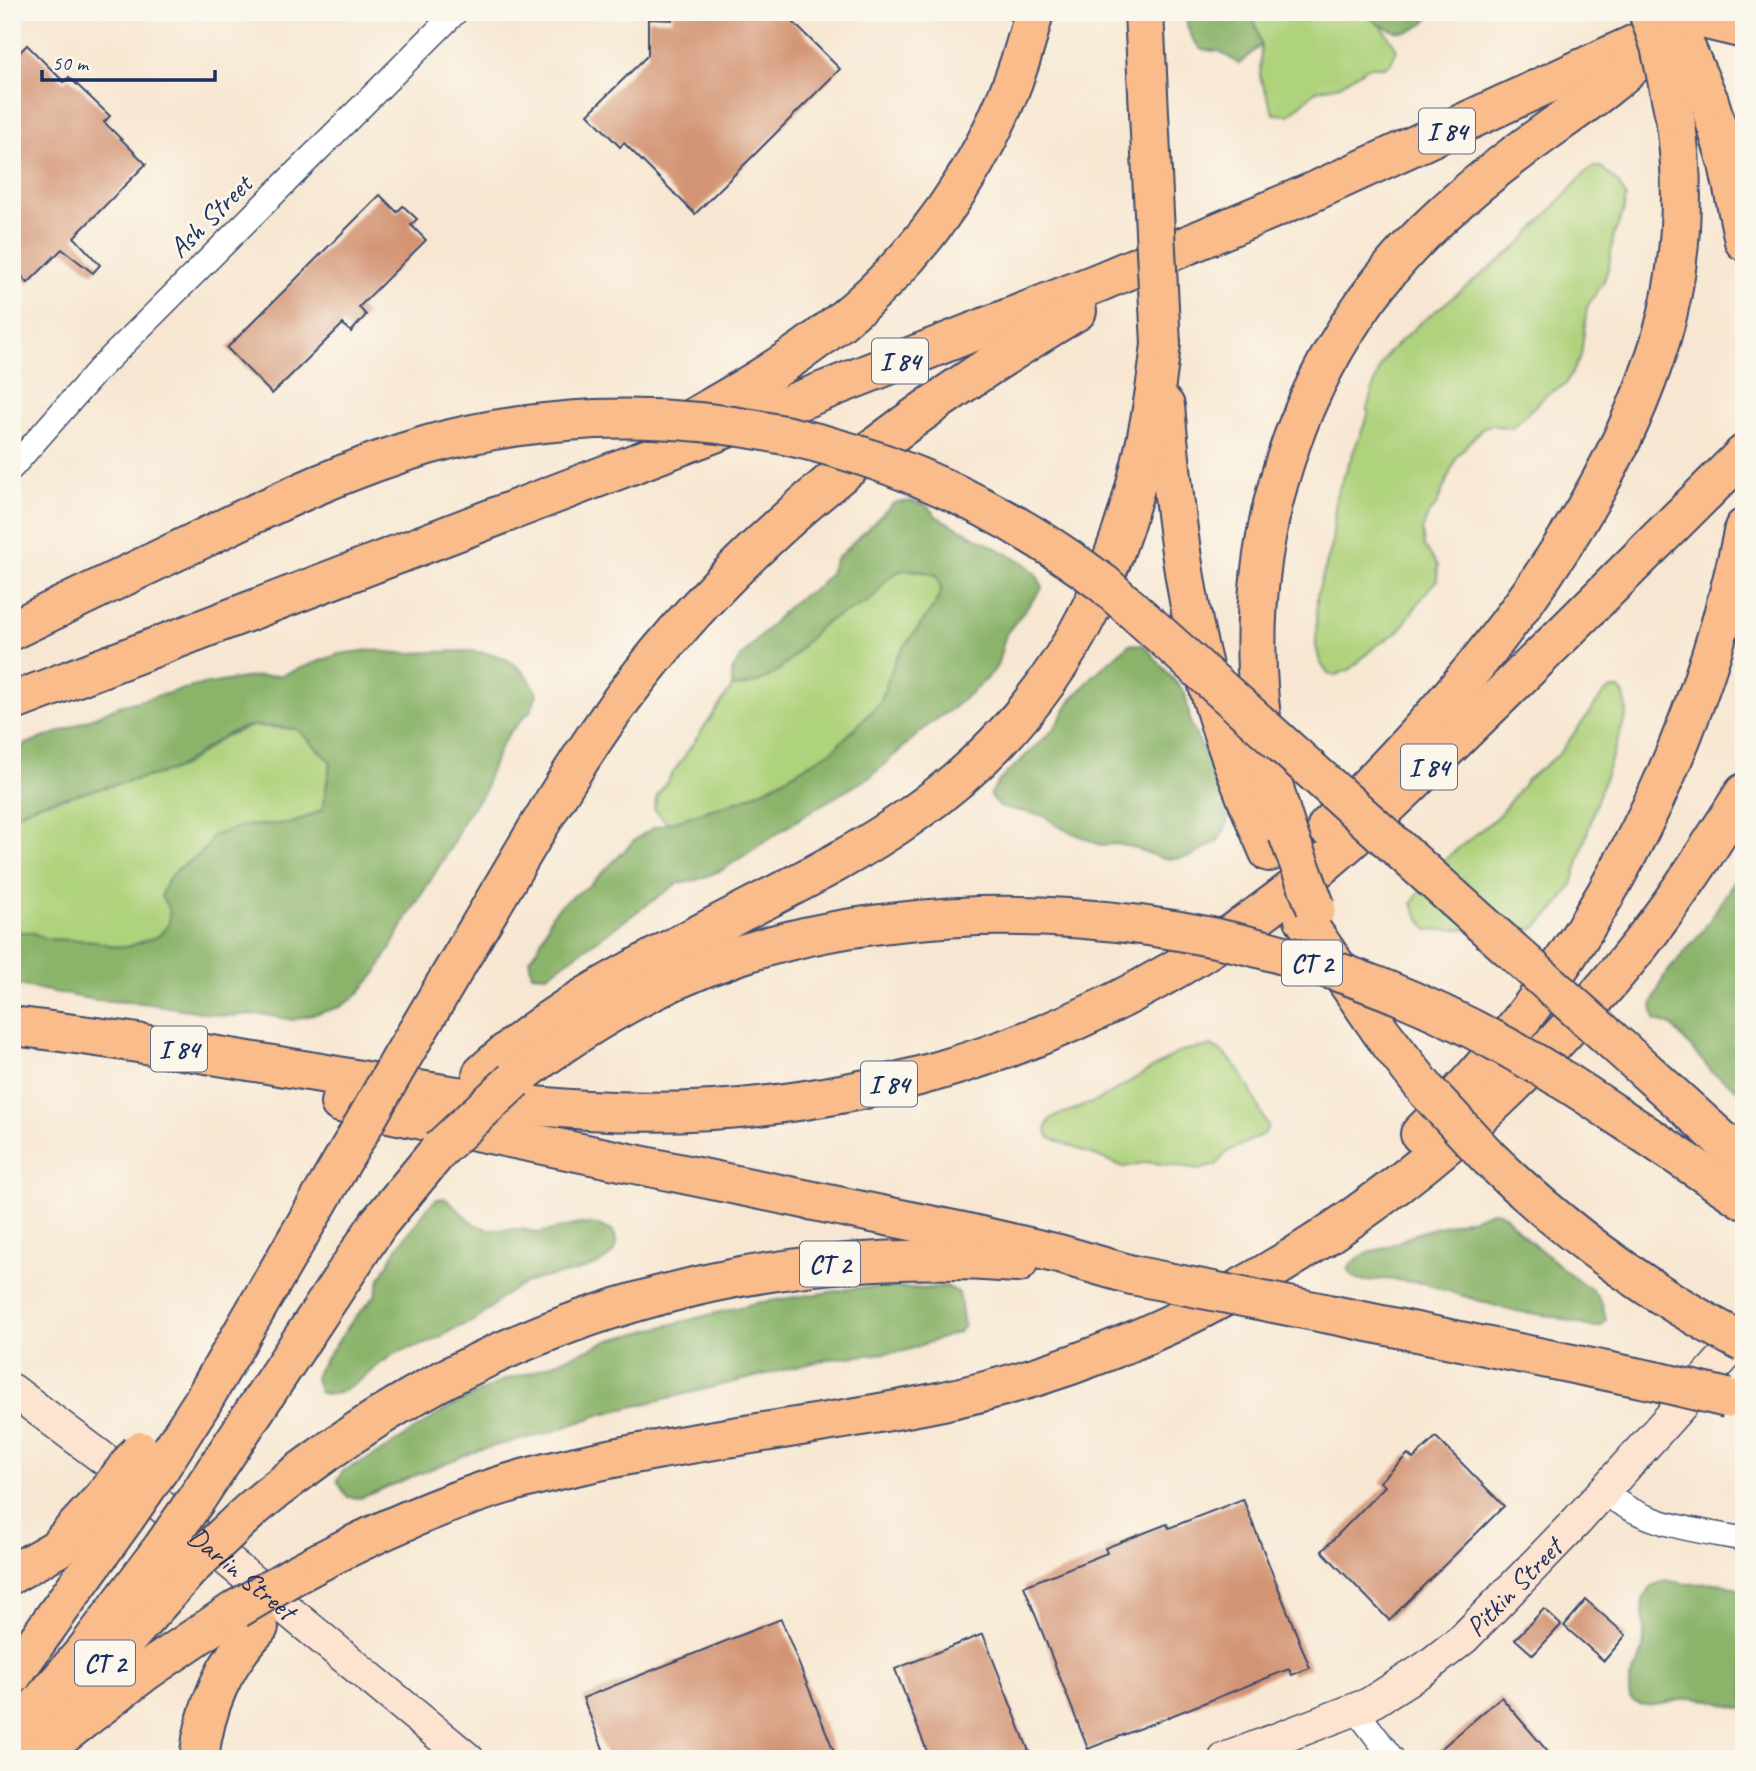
<svg xmlns="http://www.w3.org/2000/svg" width="1756" height="1771" font-family="Caveat,sans-serif">
<style>
.green{fill:#afd27b;stroke:#65806c;stroke-width:2}
.forest{fill:#8bb46b;stroke:#537264;stroke-width:2}
.building{fill:#d39475}
.lines{fill:none;stroke-linecap:round;stroke-linejoin:round}
.minor-casing{stroke:#3c4b6f;stroke-width:26}
.secondary-casing{stroke:#3c4b6f;stroke-width:35}
.motorway-casing{stroke:#3c4b6f;stroke-width:42}
.minor{stroke:#fff;stroke-width:23}
.secondary{stroke:#fde4d0;stroke-width:32}
.motorway{stroke:#f9bc8a;stroke-width:38}
.motorway-bridge-casing{stroke:#3c4b6f;stroke-width:42;stroke-linecap:butt}
.motorway-bridge{stroke:#f9bc8a;stroke-width:38}
.labels{text-anchor:middle;dominant-baseline:central;stroke-width:5;stroke-linejoin:round;paint-order:stroke}
.shield{fill:#fbf7ec;stroke:#5e6b89;stroke-width:2}
.shield-label{font-size:26px;font-weight:bold;fill:#1b2f5e}
.street-label{font-size:28px;fill:#1b2f5e;stroke:#fbf7ec}
</style>
<rect width="100%" height="100%" fill="#fbf7ec"/>
<filter id="ink" filterUnits="userSpaceOnUse"><feTurbulence type="fractalNoise" baseFrequency=".0143" numOctaves="2"/><feDisplacementMap in="SourceGraphic" scale="14" xChannelSelector="R" yChannelSelector="G"/><feConvolveMatrix kernelMatrix="1 2 1 2 8 2 1 2 1" color-interpolation-filters="sRGB"/></filter>
<filter id="wash" filterUnits="userSpaceOnUse"><feTurbulence type="fractalNoise" baseFrequency=".00686" numOctaves="4" result="noise"/><feDisplacementMap in="SourceGraphic" scale="28" xChannelSelector="R" yChannelSelector="G"/><feGaussianBlur stdDeviation="1.57" result="paint"/><feColorMatrix in="noise" values="0 0 0 0 0 0 0 0 0 0 0 0 0 0 0 0 0 1.4 0 .05"/><feComposite in="paint" operator="in"/></filter>
<g filter="url(#wash)">
<rect width="100%" height="100%" fill="#f7e7d2"/>
<!-- green -->
<g class="green">
<path d="M1252,12H1362L1383,28L1397,49L1391,63L1384,67H1368L1340,85L1317,90L1289,115L1274,114L1260,77L1261,45Z"/>
<path d="M1592,167H1601L1618,183L1626,197L1623,213L1614,234L1609,266L1604,281L1587,307L1581,356L1566,384L1546,395L1512,428L1490,425L1482,428L1457,456L1437,504L1428,515L1422,530L1424,546L1438,565L1437,580L1422,598L1399,631L1373,648L1351,669L1336,675H1329L1320,662L1316,646L1317,595L1332,545L1336,496L1368,415V405L1380,367L1388,353L1419,324L1518,246L1586,172Z"/>
<path d="M906,569L937,575L941,590L935,605L896,658L880,703L833,750L777,783L746,798L668,824L654,809L657,796L732,687L747,686L787,663L818,628L832,619L859,606L891,575Z"/>
<path d="M1611,689H1619L1624,695L1627,713L1598,797L1572,884L1559,905L1536,928L1527,931L1494,928L1428,930L1419,918L1412,904L1423,884L1449,856L1498,816L1527,780L1558,755L1604,693Z"/>
<path d="M252,726L297,729L331,762L322,810L293,823L242,826L177,869L169,909V924L159,936L127,947L111,946L95,941L46,939L31,932H12V816L38,804L170,771L185,765L223,737Z"/>
<path d="M1211,1046C1243,1060 1252,1098 1268,1126L1265,1133L1227,1152L1216,1165L1201,1169L1148,1162L1124,1167L1048,1137C1045,1128 1046,1124 1053,1117L1097,1101L1181,1051Z"/>
</g>
<!-- forest -->
<g class="forest">
<path d="M1186,12H1252L1261,45L1239,64L1219,51L1202,50C1191,39 1186,29 1186,12Z"/>
<path d="M1362,12H1433C1411,44 1387,32 1362,12Z"/>
<path d="M910,501L926,505L937,517L1023,562L1035,573L1043,587L1006,634L997,666L988,678L953,708L927,726L870,777L816,808L722,870L694,881L678,883L547,975L532,974L529,959L539,946L552,915L563,903L590,885L637,838L653,828L747,798L777,783L833,750L880,703L896,658L935,605L941,590L937,575C923,571 903,565 891,576C882,582 879,594 870,600C854,611 832,615 818,629C790,657 777,685 732,687V671L741,657L787,608L800,597L816,588L829,575L835,560L894,503Z"/>
<path d="M1129,644L1144,645L1185,693L1191,725L1226,797L1229,812L1226,827L1218,841L1192,856L1176,859L1161,858L1132,847L1115,844L1100,845L1057,826L1045,816L1000,807L990,795L999,781L1054,729L1071,701L1093,676Z"/>
<path d="M370,650C381,651 392,653 403,653C454,654 513,636 537,694L531,710L510,732L501,746L488,776L485,791L465,817L451,847L407,918L376,974L354,998L340,1007L293,1020L260,1014L225,1016L144,1003L95,1000L12,984V932H31L46,939L96,941L111,946L127,947L159,936L169,924V909L161,896C170,866 184,870 203,851C207,847 210,841 212,836L242,826L293,823L322,810L331,762L297,729C283,728 267,725 253,726C222,729 197,759 170,771L38,804L12,816V749L63,731L119,706L196,686L251,677L282,675L339,654Z"/>
<path d="M1744,861V1094L1712,1072L1671,1025L1655,1021L1652,1005L1664,976L1704,929L1737,877Z"/>
<path d="M445,1198L474,1224L489,1230L522,1229L538,1233L580,1224L598,1225L613,1231C632,1268 561,1273 539,1279C529,1281 519,1286 510,1292C498,1299 489,1311 477,1319C469,1324 460,1326 452,1330C444,1334 437,1340 428,1343C417,1347 403,1349 393,1355C371,1366 346,1403 319,1392L315,1378L318,1370L353,1320L376,1295L380,1278L397,1248L429,1206L437,1199Z"/>
<path d="M1491,1211L1499,1212L1506,1216L1520,1232L1570,1275L1592,1290L1602,1303L1606,1321L1600,1327H1591L1556,1317L1509,1310L1422,1283L1385,1279L1364,1281L1353,1277L1348,1270C1355,1254 1374,1252 1389,1246C1399,1242 1408,1236 1418,1233C1442,1224 1468,1223 1491,1211Z"/>
<path d="M946,1286L959,1293L964,1326L959,1332L905,1351L829,1359L602,1414L545,1434L478,1450L360,1498L347,1497L337,1480L343,1471L379,1453L450,1407L504,1380L533,1372L610,1340L756,1303L857,1288L899,1287L923,1289Z"/>
<path d="M1664,1580L1687,1584L1719,1583L1744,1591V1709C1728,1707 1715,1700 1700,1698C1678,1695 1651,1715 1630,1699C1626,1675 1634,1676 1641,1656C1647,1639 1643,1617 1642,1599L1651,1588Z"/>
</g>
<g id="blocks">
<!-- building -->
<g class="building">
<path d="M672,12H783L840,69L695,214L624,143L620,147L588,114L648,55V19L672,20Z"/>
<path d="M27,45L64,82L69,77L110,116L104,122L146,164L74,237L100,265L93,273L62,249L28,283L12,267V60Z"/>
<path d="M380,195L397,212L403,206L417,219L411,225L426,240L359,307L366,315L351,332L343,324L272,394L227,348Z"/>
<path d="M1436,1437L1504,1506L1389,1620L1322,1551L1385,1486L1380,1482L1408,1454L1413,1459Z"/>
<path d="M1243,1499L1310,1668L1292,1675L1289,1669L1088,1749L1024,1586L1107,1553L1105,1548L1167,1524L1169,1528Z"/>
<path d="M1586,1600L1626,1635L1604,1661L1564,1626Z"/>
<path d="M1544,1609L1561,1625L1533,1655L1515,1639Z"/>
<path d="M781,1619L837,1759H607L583,1698Z"/>
<path d="M983,1634L1032,1759H930L895,1669Z"/>
<path d="M1501,1697L1554,1759H1429Z"/>
</g>
</g>
</g>
<g filter="url(#ink)">
<use href="#blocks" fill-opacity="0" stroke="#3c4b6f" stroke-width="2"/>
<g class="lines">
<defs>
<g id="minor">
<path d="M12,468L98,370L456,12"/>
<path d="M1603,1492C1648,1526 1690,1529 1744,1539"/>
<path d="M1355,1709L1393,1759"/>
</g>
<g id="secondary">
<path id="s1" d="M12,1390L108,1462L468,1759"/>
<path id="s2" d="M1225,1759L1369,1704L1427,1667L1464,1638L1577,1521L1744,1335"/>
</g>
<g id="motorway">
<path d="M1144,12L1153,194"/>
<path d="M1709,101L1728,164L1744,241"/>
<path d="M1165,406C1173,494 1182,584 1204,670C1220,733 1243,793 1269,852"/>
<path d="M675,428C732,396 790,363 840,322C936,244 1006,133 1034,12"/>
<path d="M12,630L208,536"/>
<path d="M12,702L798,401L1100,282L1315,191L1687,20"/>
<path d="M1327,827C1461,698 1605,522 1660,342C1682,270 1686,191 1675,117"/>
<path d="M1288,834C1214,620 1272,371 1440,217C1471,188 1504,162 1539,137C1576,110 1614,85 1647,52"/>
<path d="M1304,919L1382,1033L1427,1091"/>
<path d="M12,1026C114,1038 214,1055 315,1072C406,1088 496,1105 588,1110C826,1124 1064,1055 1257,916C1338,858 1407,788 1478,718C1567,631 1655,542 1744,454"/>
<path d="M401,1059C438,997 475,935 511,873C546,814 581,754 622,699C743,536 905,414 1077,311"/>
<path d="M1645,1070L1744,1160"/>
<path d="M482,1074C548,1011 629,971 709,929C777,893 849,860 912,815C1077,699 1140,538 1161,344"/>
<path d="M514,1080C593,1016 689,965 788,941C850,925 914,919 978,916"/>
<path d="M340,1103L959,1231L1059,1254L1132,1275"/>
<path d="M1615,1114L1744,1200"/>
<path d="M1420,1134C1586,972 1698,755 1744,528"/>
<path d="M1488,1157C1554,1222 1630,1279 1711,1325"/>
<path d="M1324,1313L1660,1382"/>
<path d="M160,1468L201,1404L358,1134"/>
<path d="M197,1498L378,1224L440,1149"/>
<path d="M232,1528C261,1499 295,1475 327,1452C525,1309 775,1243 1018,1263"/>
<path d="M12,1574L56,1549L103,1498"/>
<path d="M291,1577C372,1533 456,1495 546,1473C677,1441 812,1428 943,1401C1213,1344 1453,1173 1626,962C1670,909 1707,851 1744,793"/>
<path d="M12,1676L126,1517"/>
<path d="M58,1717L189,1569"/>
<path d="M12,1736L86,1650L163,1547"/>
<path d="M32,1759L146,1671L237,1609"/>
<path d="M199,1759C205,1707 223,1664 259,1627"/>
</g>
</defs>
<!-- minor casing -->
<use href="#minor" class="minor-casing"/>
<!-- secondary casing -->
<use href="#secondary" class="secondary-casing"/>
<!-- motorway casing -->
<use href="#motorway" class="motorway-casing"/>
<!-- minor -->
<use href="#minor" class="minor"/>
<!-- secondary -->
<use href="#secondary" class="secondary"/>
<!-- motorway -->
<use href="#motorway" class="motorway"/>
<defs>
<g id="motorway-bridge">
<path d="M1648,12L1660,46L1675,117"/>
<path d="M1670,12L1709,101"/>
<path d="M1673,12L1744,29"/>
<path d="M1153,194L1161,344"/>
<path d="M208,536C280,501 351,467 428,445C483,429 539,422 595,419C784,412 953,471 1104,584L1645,1070"/>
<path d="M1288,834L1316,908"/>
<path d="M978,916C1211,911 1424,982 1615,1114"/>
<path d="M1427,1091L1488,1157"/>
<path d="M358,1134L401,1059"/>
<path d="M440,1149L514,1080"/>
<path d="M1132,1275L1324,1313"/>
<path d="M1711,1325L1744,1343"/>
<path d="M1660,1382L1727,1398"/>
<path d="M103,1498L140,1451"/>
<path d="M126,1517L160,1468"/>
<path d="M163,1547L197,1498"/>
<path d="M189,1569L232,1528"/>
<path d="M237,1609L291,1577"/>
</g>
</defs>
<!-- motorway-bridge casing -->
<use href="#motorway-bridge" class="motorway-bridge-casing"/>
<!-- motorway-bridge -->
<use href="#motorway-bridge" class="motorway-bridge"/>
</g>
</g>
<g class="labels">
<!-- shield labels -->
<g class="shield">
<rect x="1419" y="108.5" width="56" height="45" rx="5"/>
<rect x="872" y="338.5" width="56" height="45" rx="5"/>
<rect x="1401" y="744.5" width="56" height="45" rx="5"/>
<rect x="1282" y="940.5" width="60" height="45" rx="5"/>
<rect x="151" y="1026.5" width="56" height="45" rx="5"/>
<rect x="861" y="1061.5" width="56" height="45" rx="5"/>
<rect x="800" y="1241.5" width="60" height="45" rx="5"/>
<rect x="75" y="1640.5" width="60" height="45" rx="5"/>
</g>
<g class="shield-label">
<text x="1447" y="131">I 84</text>
<text x="900" y="361">I 84</text>
<text x="1429" y="767">I 84</text>
<text x="1312" y="963">CT 2</text>
<text x="179" y="1049">I 84</text>
<text x="889" y="1084">I 84</text>
<text x="830" y="1264">CT 2</text>
<text x="105" y="1663">CT 2</text>
</g>
<!-- street labels -->
<g class="street-label">
<text transform="translate(210 216) rotate(-45)">Ash Street</text>
<text stroke="none"><textPath href="#s1" startOffset="294">Darlin Street</textPath></text>
<text stroke="none"><textPath href="#s2" startOffset="341">Pitkin Street</textPath></text>
</g>
</g>
<!-- margin -->
<rect width="1756" height="1771" fill="none" stroke="#fbf7ec" stroke-width="42"/>
<!-- scale -->
<path d="M42 70v10h173v-10" fill="none" stroke="#1b2f5e" stroke-width="3.5"/>
<text x="52" y="70" font-size="21" fill="#1b2f5e" stroke="#fbf7ec" stroke-width="5" paint-order="stroke">50 m</text>
</svg>
